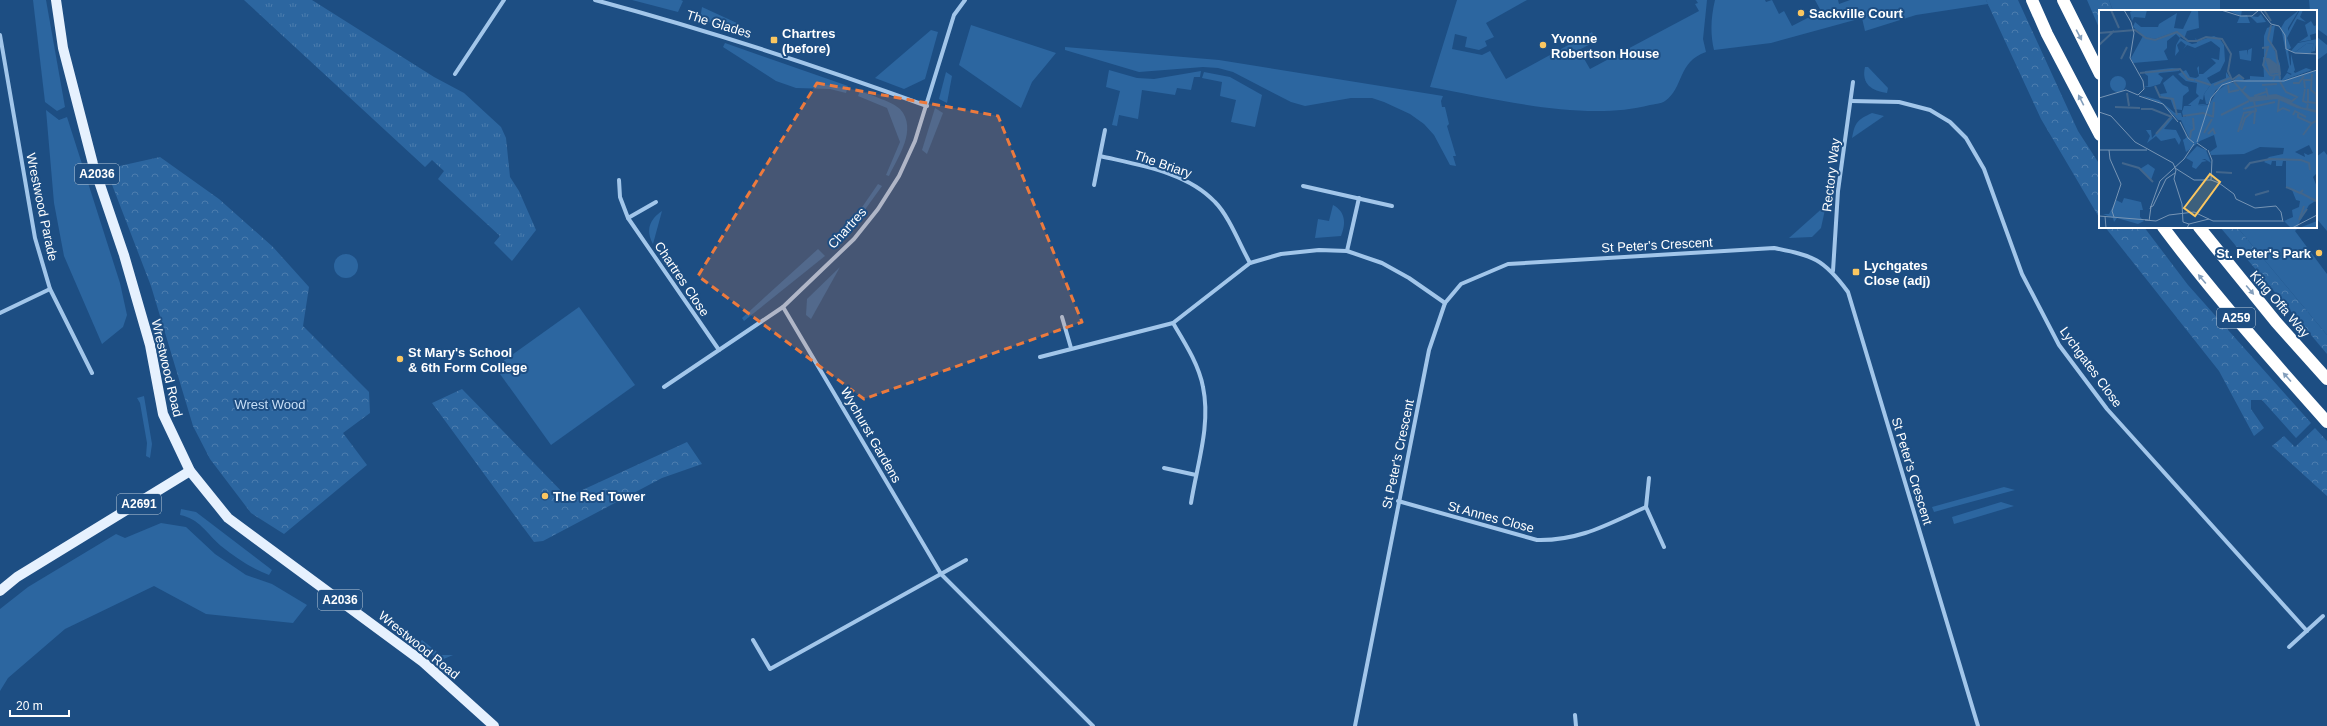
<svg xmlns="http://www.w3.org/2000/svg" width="2327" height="726" font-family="Helvetica,sans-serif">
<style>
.grass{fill:#2c66a0}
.forest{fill:url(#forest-crowns)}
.park{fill:url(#park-tufts)}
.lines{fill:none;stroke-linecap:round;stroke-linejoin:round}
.street{stroke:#a2c6ea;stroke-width:4}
.primary{stroke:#e6f1fe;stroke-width:10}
.highway{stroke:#fff;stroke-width:12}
.oneway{fill:#839ebb}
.marked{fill:#ed7a3d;fill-opacity:0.2;stroke:#ed7a3d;stroke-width:3;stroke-dasharray:8 5;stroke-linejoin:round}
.poi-dot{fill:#fac660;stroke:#1d4e83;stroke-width:1.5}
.labels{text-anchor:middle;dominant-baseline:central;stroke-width:4;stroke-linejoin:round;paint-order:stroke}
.shield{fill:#1d4e83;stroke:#bbcada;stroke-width:1}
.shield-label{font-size:12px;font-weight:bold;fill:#fff}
.poi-label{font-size:13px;font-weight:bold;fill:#fff;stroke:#1d4e83;text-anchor:start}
.street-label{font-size:13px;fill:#fff;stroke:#1d4e83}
.park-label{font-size:13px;fill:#c7dff7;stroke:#1d4e83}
.inset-river{fill:none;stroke:#42668c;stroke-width:2}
.inset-road{fill:none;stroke:#7795b5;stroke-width:1}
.view{fill:#fac660;fill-opacity:0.15;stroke:#fac660;stroke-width:2}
.inset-edge{fill:none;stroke:#fff;stroke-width:2}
</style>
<defs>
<pattern id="forest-crowns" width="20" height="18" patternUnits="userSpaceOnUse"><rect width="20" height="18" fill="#2c66a0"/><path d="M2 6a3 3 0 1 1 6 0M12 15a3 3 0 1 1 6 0" fill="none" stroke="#4c7dae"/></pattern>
<pattern id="park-tufts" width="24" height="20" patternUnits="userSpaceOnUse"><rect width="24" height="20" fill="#2c66a0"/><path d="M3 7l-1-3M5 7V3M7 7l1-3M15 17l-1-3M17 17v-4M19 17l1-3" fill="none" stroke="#4c7dae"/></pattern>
</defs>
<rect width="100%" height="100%" fill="#1d4e83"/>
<!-- grass -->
<g class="grass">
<path d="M33,0H46L65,107L57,111L45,102Z"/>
<path d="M632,0H681L683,1L678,12Z"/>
<path d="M1457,0H1527L1486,23L1494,37L1485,41L1487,46L1479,50L1465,47L1467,37L1455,34L1452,49L1482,55L1490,51L1506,79L1592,32L1596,41L1579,50L1590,69L1699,11L1695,4L1698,3L1696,0H1707L1703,39L1706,52C1677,62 1684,88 1665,101C1661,104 1654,104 1650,105C1585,122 1496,99 1430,87Z"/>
<path d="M1715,0H1765L1766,2L1772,0L1779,14L1784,11L1792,26L1821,11L1815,0H1838L1839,4L1850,0H1986L1988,4L1916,15L1865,31L1862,18L1771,43L1714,50C1710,33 1711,17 1715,0Z"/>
<path d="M2109,0H2220V11H2113Z"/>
<path d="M2309,0H2327V36L2316,28V11H2310Z"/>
<path d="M702,7L739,24L737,32L700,19Z"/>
<path d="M971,25L1056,53L1032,82L1021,108L959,65Z"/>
<path d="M931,30L938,32L925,79L904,89L875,78Z"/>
<path d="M2316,36L2327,45V53L2316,61Z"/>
<path d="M725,43L848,86L846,93L830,89L796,88L776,81L723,47Z"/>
<path d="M1065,47L1219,60L1443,96L1441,101L1442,107H1445L1449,124L1447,126L1456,156H1453L1456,166L1450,165L1434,135L1424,124L1410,114L1384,102L1372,98H1351L1305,106L1291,102L1233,72L1218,68L1203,67L1139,72L1065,50Z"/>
<path d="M1865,67H1868L1888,88L1887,93C1872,91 1861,84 1865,67Z"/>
<path d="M1109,70L1137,78L1154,79L1201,71L1200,77H1194L1191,90L1177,88L1175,95L1142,90L1138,119L1119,115L1117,126L1112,125L1120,91L1106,87Z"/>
<path d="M946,72L952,76L947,103L939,99Z"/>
<path d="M1204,72L1230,77L1262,95L1255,127L1231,122L1236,100L1220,96L1222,82L1202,78Z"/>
<path d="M860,91C870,95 893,102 900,109C918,129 898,157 889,176L886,175L900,142L887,108L858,96Z"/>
<path d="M935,108L943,113L927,154L922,150Z"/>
<path d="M46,110L59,120L67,117L120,283L127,315L123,327L102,344L64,256L54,203Z"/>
<path d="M1872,113L1884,116L1852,138C1855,122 1857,120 1872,113Z"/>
<path d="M2324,151L2327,155V231L2316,218V157Z"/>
<path d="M878,184L882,186L859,218L856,216Z"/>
<path d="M1333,205C1346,212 1346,224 1341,236L1315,238L1318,219L1329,221Z"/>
<path d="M1826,205L1821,228L1812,237L1789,238Z"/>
<path d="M662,211L653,244C645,230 650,219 662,211Z"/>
<path d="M2237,227H2299L2295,231L2327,274V335Z"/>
<path d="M818,249L825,256L744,321L742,318Z"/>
<circle cx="346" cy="266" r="12"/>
<path d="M840,267L811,319L806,315L807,299Z"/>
<path d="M579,307L635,385L551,445L495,367Z"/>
<path d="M144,396L152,444L150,458L146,456L147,443L140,403L137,398Z"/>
<path d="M2004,487L2015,490L1934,512L1932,507Z"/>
<path d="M2001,502L2014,506L1954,524L1952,517Z"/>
<path d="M181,509L196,512L272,570L269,575C251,568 236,558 221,546C206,533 200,519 180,515Z"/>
<path d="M161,523L186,527L215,554L246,575L272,584L307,605L293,623L206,614L154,586L65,629L8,678L0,691V609L28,587L116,534L125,538Z"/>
<path d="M422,640L441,655H453L439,661L419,643Z"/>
</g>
<!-- forest -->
<g class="forest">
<path d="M1986,0H2018L2078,131L2100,165V219L2041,119Z"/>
<path d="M2087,0H2109L2113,11H2100V30Z"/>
<path d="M160,157L219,199L273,247L309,287L303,326L369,392L370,413L343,433L367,465L284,534L251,513L210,459L193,426L151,286L106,169Z"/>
<path d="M2105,227H2144L2188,285L2311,423L2296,438L2262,400H2251V409L2264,428L2254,436L2219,371Z"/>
<path d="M2220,227H2237L2327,335V354Z"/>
<path d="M462,389L567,497L687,442L702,464L662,478L543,541L534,542L432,403Z"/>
<path d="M2315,428L2327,441V496L2272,446L2284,436L2295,447Z"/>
</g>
<!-- park -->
<path class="park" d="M244,0H312L434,77L464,93L501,127L506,138L510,177L519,191L536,230L512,261L494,243L500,236L438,179L444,171L432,160L425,167Z"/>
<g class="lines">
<!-- street -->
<g class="street">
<path d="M595,0C708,30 817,66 927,106"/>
<path d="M0,35L35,238L50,289L92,373"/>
<path d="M455,74L504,0"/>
<path d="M1851,101L1899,102L1930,110L1950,122L1966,138L1984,169L2022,274L2059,345L2107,409L2307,631"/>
<path d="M1100,156C1139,165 1187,172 1215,202C1229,216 1240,245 1250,263"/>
<path d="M619,180L620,197L628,218L719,350"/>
<path d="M1094,185L1105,130"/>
<path d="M1303,186L1392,206"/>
<path d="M628,218L656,202"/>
<path d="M1347,251L1359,198"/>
<path d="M1833,271L1838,191L1853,82"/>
<path d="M783,307L941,574L1093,726"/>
<path d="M0,313L50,289"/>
<path d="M1062,317L1071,348"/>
<path d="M1173,323C1185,343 1199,365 1203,387C1211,425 1197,465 1191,503"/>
<path d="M1040,357L1173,323L1250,263L1281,254L1319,250L1347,251L1382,263L1409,278L1445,303"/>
<path d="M664,387L783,307L854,239L878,209L899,176L915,141L954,15L965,0"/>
<path d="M1164,468L1196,475"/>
<path d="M1649,478L1646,507L1664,547"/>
<path d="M1398,501L1537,540C1580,541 1608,524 1646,507"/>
<path d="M753,640L770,669L966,560"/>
<path d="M2289,647L2323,616"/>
<path d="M1575,715L1576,726"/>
<path d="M1355,726L1429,350L1445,303L1461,284L1508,264L1774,248C1813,256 1823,258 1848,292L1978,726"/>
</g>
<!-- primary -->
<g class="primary">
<path d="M56,0L63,48L93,164L124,255L150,345L163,414L190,471L228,518L423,662L494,726"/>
<path d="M0,591L17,577L190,471"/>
</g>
<!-- highway -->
<g class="highway">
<path d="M2032,0L2047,34L2100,135"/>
<path d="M2063,0L2100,74"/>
<path d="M2163,227C2214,295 2270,358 2327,422"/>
<path d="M2199,227L2276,322L2327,379"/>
</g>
</g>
<!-- one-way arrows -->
<defs><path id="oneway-solid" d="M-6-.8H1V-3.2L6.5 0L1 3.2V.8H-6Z"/></defs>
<g class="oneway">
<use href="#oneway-solid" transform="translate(2079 35) rotate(62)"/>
<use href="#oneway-solid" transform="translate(2081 100) rotate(-117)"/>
<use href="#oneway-solid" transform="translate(2202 279) rotate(-130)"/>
<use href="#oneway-solid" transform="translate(2250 290) rotate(50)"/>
<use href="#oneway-solid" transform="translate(2287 377) rotate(-132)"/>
</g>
<!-- marked area -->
<path class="marked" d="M817,83L998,116L1082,322L864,399L698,276Z"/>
<!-- markers -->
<g class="poi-dot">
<circle cx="1801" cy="13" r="4"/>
<rect x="770" y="36" width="8" height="8" rx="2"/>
<circle cx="1543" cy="45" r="4"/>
<circle cx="2319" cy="253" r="4"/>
<rect x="1852" y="268" width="8" height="8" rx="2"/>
<circle cx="400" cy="359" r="4"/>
<circle cx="545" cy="496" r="4"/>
</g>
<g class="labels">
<!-- shield labels -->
<g class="shield">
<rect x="75" y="164" width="44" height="20" rx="3"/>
<rect x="2217" y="308" width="38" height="20" rx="3"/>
<rect x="117" y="494" width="44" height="20" rx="3"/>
<rect x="318" y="590" width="44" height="20" rx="3"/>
</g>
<g class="shield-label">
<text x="97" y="174">A2036</text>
<text x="2236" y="318">A259</text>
<text x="139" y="504">A2691</text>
<text x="340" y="600">A2036</text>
</g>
<!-- poi labels -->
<g class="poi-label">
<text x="1809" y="13">Sackville Court</text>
<text x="782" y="33">Chartres<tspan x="782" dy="15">(before)</tspan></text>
<text x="1551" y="38">Yvonne<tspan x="1551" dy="15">Robertson House</tspan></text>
<text x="2311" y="253" text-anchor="end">St. Peter's Park</text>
<text x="1864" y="265">Lychgates<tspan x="1864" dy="15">Close (adj)</tspan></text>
<text x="408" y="352">St Mary's School<tspan x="408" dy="15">&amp; 6th Form College</tspan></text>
<text x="553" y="496">The Red Tower</text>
</g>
<!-- street labels -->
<g class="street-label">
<text transform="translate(719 24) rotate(17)">The Glades</text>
<text transform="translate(1163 164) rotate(19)">The Briary</text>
<text transform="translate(1831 175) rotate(-83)">Rectory Way</text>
<text transform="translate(42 207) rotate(78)">Wrestwood Parade</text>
<text transform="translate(847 228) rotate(-48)">Chartres</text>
<text transform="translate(1657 245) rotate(-3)">St Peter's Crescent</text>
<text transform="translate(682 279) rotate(56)">Chartres Close</text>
<text transform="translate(2280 304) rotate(49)">King Offa Way</text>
<text transform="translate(2091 367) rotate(54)">Lychgates Close</text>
<text transform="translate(167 368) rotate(77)">Wrestwood Road</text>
<text transform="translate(871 435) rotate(60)">Wychurst Gardens</text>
<text transform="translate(1398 454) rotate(-78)">St Peter's Crescent</text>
<text transform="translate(1912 471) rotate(73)">St Peter's Crescent</text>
<text transform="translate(1491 517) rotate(15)">St Annes Close</text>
<text transform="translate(419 645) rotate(39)">Wrestwood Road</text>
</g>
<!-- park labels -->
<g class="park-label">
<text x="270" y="404">Wrest Wood</text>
</g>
</g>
<!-- overview -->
<g transform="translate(2099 10)">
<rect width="218" height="218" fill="#1d4e83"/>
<path d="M93,0H99L100,18L88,21L85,29L76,22L56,29L47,28L34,17L36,12L42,17H59L60,14L78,3L75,18L84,19ZM129,0H143L142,6L148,5L151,13H138L141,6ZM212,11L215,16L218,15V11V23L211,25L212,30L200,32L209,26L206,15ZM215,33L212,43H195L207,34ZM153,38L152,51L141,49L140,41L148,40L149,45V40ZM164,47L180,51L182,71L188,63L192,65L194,61L196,63L207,58L213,60L182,71H134L140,65L145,70L151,69V66L165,67ZM127,62L133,71L117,80L109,94L94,97L96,119L93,121L91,128L95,131L89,141L84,130L87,128L86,121L88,129L90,128L82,110H79L64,94L41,85L60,90L76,103H82L83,107L93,106L92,95L107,94L105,84L112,74L127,68ZM98,136L107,140L112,153L106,149H103L108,151L103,152L97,159L93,157L94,152L87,148Z" fill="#2c66a0"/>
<path d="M35,0H48L46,8L35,7L33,11L31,2ZM200,0L189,18V21L201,0H204L201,7L207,12L198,9L188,28L192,38L189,40L191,54L192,56V44L196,60L193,64L188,62L190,57L182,18L186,11ZM162,4L167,12L158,13L151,6L159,7ZM76,22L82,26L81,28L77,24L68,31V38L65,41L69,50L34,53L32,48L44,26L56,29ZM115,26L121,29L125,35L126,51L121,61L108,68L112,74L105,84L104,90L101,89L99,95H89L100,86L97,83L98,73L87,71L79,64L87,60L91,67L97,68L100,66L98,58L100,56V64H104L117,53L112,48L120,50L121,38L112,31L96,38L88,35L84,39L87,35L82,31L78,35L80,41L76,46L77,35L81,28L93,34L98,33L96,28L99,31ZM218,29L216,41L212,42L215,33L207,34L195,43L192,41L199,33ZM73,58L81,59L80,61L61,63L59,64L64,68L61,74L51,77H45L49,76V66L46,64V61ZM74,65L84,75L89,77L90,81L84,86L83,100L75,99L71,88L62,87L61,84L68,83L64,73ZM11 74a8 8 0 1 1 16 0a8 8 0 1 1-16 0ZM72,107L74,108L65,119L77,120L82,130L80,135L76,128L62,131L57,126L48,133L51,126L47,120H52L53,128Z" fill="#2c66a0"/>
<path d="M176,15L173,34L181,54V71L218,60V163L214,167L218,177V190L210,195L199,215L200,218L218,211V218H192L185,211L194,207L193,200L200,197L201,191L197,190L193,180L187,177V151H184L183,156H177V151H173L172,155L165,152L170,147L184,144L185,138L161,137L145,144L112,145L111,142L118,137L115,125L101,131L87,142L84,130L91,126V122L95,118L86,114L87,106H84L83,102L85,96L110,95L118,81L129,73L165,69V26L168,18ZM210,135L214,143L209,145L205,143L206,147L196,142ZM49,154L56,159L52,170L41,159ZM25,188L42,192L44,200H41V207L45,211L39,214L18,208L15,212L14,208L4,204H10L17,190L23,193Z" fill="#2c66a0" fill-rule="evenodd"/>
<path d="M166,48H170L178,54L180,63L171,64Z" fill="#42668c"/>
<path class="inset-river" d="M12,0L20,18M165,0L172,11M172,15L169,29L177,41L181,69M0,23L36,20L47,28L56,30L78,22L89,31H98L107,27L123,29L132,44L129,61L133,70M0,35L15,21M163,38L169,37L164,55L171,65L176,66M22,49L28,37M41,63L81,59L89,69L95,70M213,64L212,80L217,84L218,100M96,70L112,75M133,70L140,65L145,69M174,70L176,65L181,64L180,55M135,72L151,90L177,86L202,98M181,72L187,82L198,87L192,92M194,73H200L205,66M115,75L131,68M129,75L130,82L140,80M163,75L178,74M56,76L61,87L74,89L78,105M147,76L143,81L151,88L167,86M167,78L169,86L177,85L192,91M206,78L205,70H212M206,79L204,91L209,93M209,79V92L217,93M28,83L30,96M155,86L167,82M180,89L179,101L184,98L191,101M151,91L178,88L198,97L218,102M209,94L208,99L217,101M16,97L41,98M42,99H53L73,107M144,99L176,92M199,104V107L212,113M122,105L150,91M194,105L196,101L207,107M84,106L104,103L115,107M114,107L115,92M155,114L156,101M142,120L146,108L153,102M139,122L145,103L157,101L155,91M105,123L113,109M57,124L72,107M109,124L114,119L116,124M204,125L213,113L217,111M91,128L92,121L95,119L94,108M23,153L40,158L54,172M146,159L151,153L171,149L202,150L210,153L211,160M117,162L133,163M187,177L201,183L204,180M202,183L217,191M156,185L170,181M201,209L208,199M200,210L205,196"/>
<path class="inset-road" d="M25,0L32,12L35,23L31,48L44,71L45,79L39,85M122,0L141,6H153L160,0M161,0L172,14L180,16L186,25L187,39L196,43L218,44M40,86L64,94L79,112M0,88L27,80L39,85M0,102L12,106L36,132L74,153L77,160L75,169L83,194L84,212L90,214L88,218M81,112L89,128L95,133M98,132L112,88L123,75L135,71H185L218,60M98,133L108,140M0,140H48M10,140L11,149L22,174L13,201L15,207M109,140L113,150L112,170M76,158L95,170H112L120,173L135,184L137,189L156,198L177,196L182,202L184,212M51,197L54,196L67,169L76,163M51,199L61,171L85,149L95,134M0,206L49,210M6,206L7,218M46,210L57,211L70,205L95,202L114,211H183M50,211L52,197M90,214L110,209M193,218L218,205"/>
<path class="view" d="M111,164L121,172L96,206L85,198Z"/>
<rect width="218" height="218" class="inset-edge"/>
</g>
<!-- scale -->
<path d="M10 710v6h59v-6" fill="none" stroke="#ffffff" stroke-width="2"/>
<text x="16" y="710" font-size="12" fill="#ffffff" stroke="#1d4e83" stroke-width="3" paint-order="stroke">20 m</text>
</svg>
